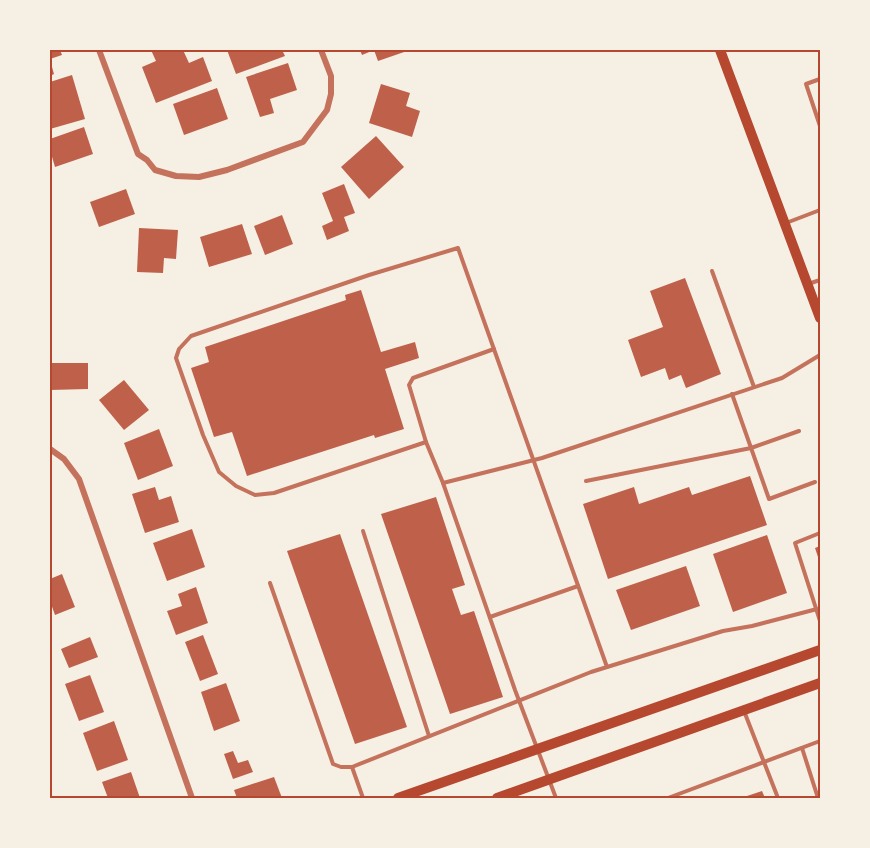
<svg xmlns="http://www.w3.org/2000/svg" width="870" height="848" font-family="'PT Sans Narrow',sans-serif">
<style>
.building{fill:#bf614a}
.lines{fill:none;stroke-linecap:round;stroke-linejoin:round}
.service{stroke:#c5725c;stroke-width:4}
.minor{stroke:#c5725c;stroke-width:6}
.secondary{stroke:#b5482f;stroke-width:10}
.neatline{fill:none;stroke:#b5482f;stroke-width:2}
</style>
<rect width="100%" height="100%" fill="#f6efe4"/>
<!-- building -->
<g class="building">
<path d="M50,50H60L62,55L50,59Z"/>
<path d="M151,50H183L189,63L203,57L212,81L156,103L142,67L156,61Z"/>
<path d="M227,50H282L285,56L236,74Z"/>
<path d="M360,50H410L378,61L374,50L362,55Z"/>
<path d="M50,60L54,74L50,76Z"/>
<path d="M288,63L297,90L270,99L274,113L260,117L246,77Z"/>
<path d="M72,75L85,119L50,129V82Z"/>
<path d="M381,84L410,93L406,106L420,111L412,137L369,123Z"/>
<path d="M217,88L228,119L184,135L173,104Z"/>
<path d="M84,127L93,154L55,167L50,150V139Z"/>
<path d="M376,136L404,167L369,199L341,167Z"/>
<path d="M344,184L355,213L344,217L349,231L327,240L322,226L333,221L322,193Z"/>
<path d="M126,189L135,214L99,227L90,202Z"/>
<path d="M282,215L293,244L265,255L254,226Z"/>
<path d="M242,224L252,254L209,267L200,237Z"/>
<path d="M139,228L178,230L176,259L164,258L163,273L137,272Z"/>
<path d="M685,278L721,374L686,388L681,375L669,380L665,368L641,377L628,340L663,327L650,291Z"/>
<path d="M361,290L381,352L415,342L419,358L385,369L404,429L375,438L374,435L247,476L232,432L214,437L191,368L209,362L205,347L346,300L345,295Z"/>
<path d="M50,363H88V389L50,390Z"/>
<path d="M124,380L149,410L124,430L99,400Z"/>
<path d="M159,429L173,466L138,480L124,443Z"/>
<path d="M750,476L767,525L608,579L583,504L634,487L639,504L689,487L692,495Z"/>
<path d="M155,487L159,500L171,496L179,522L145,533L132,494Z"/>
<path d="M436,497L465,585L452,589L461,615L474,611L503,697L450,714L381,514Z"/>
<path d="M192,529L205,567L167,581L153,543Z"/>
<path d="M340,534L407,727L355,744L287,551Z"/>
<path d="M767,535L787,593L733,612L713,554Z"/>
<path d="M820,546V563L815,548Z"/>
<path d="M686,566L700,606L631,630L616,590Z"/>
<path d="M62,574L75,607L55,615L50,601V579Z"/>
<path d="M196,587L208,623L176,635L167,611L182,606L178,594Z"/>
<path d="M203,635L218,674L200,681L185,642Z"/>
<path d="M90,637L98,657L69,668L61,649Z"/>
<path d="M90,675L104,712L79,721L65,684Z"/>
<path d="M226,683L240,721L214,731L201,692Z"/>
<path d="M114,721L128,760L97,771L83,733Z"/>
<path d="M233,751L238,763L248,760L253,772L233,779L224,754Z"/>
<path d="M131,772L140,798H108L102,782Z"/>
<path d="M274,777L282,798H237L234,790Z"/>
<path d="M762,791L765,798H741Z"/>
</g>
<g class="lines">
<!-- service -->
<g class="service">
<path d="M820,79L806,84L820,126"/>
<path d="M786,223L820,210"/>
<path d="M712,271L754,387"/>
<path d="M808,284L820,280"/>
<path d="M732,394L769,499L815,482"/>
<path d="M426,442L409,385L413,378L494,349"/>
<path d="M586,481L751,448L799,431"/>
<path d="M443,483L426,442L274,493L255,495L236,486L219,472L203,435L176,358L179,349L191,336L369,275L458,248L607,667"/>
<path d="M363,531L429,736"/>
<path d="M820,533L795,543L820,621"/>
<path d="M270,583L333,764L341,767H352L591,672L723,631L752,626L817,609"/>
<path d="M490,617L578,586"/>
<path d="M744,711L778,798"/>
<path d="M802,748L818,798"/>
<path d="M352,767L363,798"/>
<path d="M556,798L515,690L443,483L542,458L782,378L820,355"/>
<path d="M668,798L820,741"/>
</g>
<!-- minor -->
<g class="minor">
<path d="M99,50L138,154L147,160L155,170L176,176L199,177L227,170L303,142L327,110L331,94V76L321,50"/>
<path d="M50,449L64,459L79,479L192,798"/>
</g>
<!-- secondary -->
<g class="secondary">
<path d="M720,50L820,318"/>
<path d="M398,798L820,650"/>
<path d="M497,798L820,683"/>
</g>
</g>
<!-- border -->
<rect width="870" height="848" fill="none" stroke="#f6efe4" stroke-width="102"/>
<rect x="51" y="51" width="768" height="746" class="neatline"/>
</svg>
